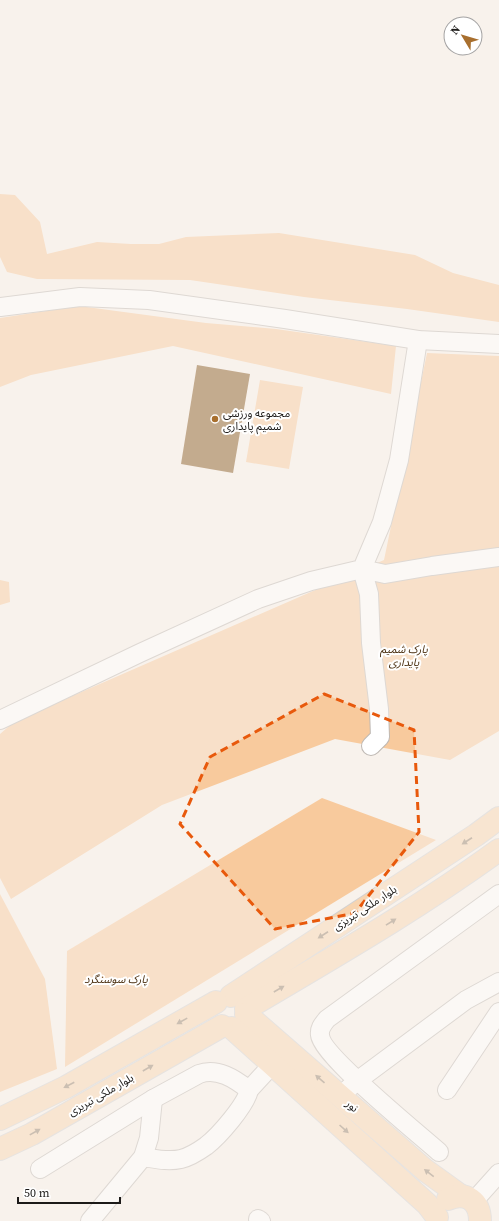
<svg xmlns="http://www.w3.org/2000/svg" width="499" height="1221" font-family="'Source Serif 4','Noto Sans Arabic',serif">
<style>
.green{fill:#f8ca9d}
.building{fill:#84541c}
.lines{fill:none;stroke-linecap:round;stroke-linejoin:round}
.minor-casing{stroke:#bfb9b4;stroke-width:20}
.major-casing{stroke:#d2d1d1;stroke-width:24}
.minor{stroke:#fff;stroke-width:18}
.major{stroke:#f8d4af;stroke-width:22}
.oneway{fill:#95806b}
.marked{fill:none;stroke:#e8590c;stroke-width:3;stroke-dasharray:8 5;stroke-linejoin:round}
.poi-dot{fill:#a86f2e;stroke:#fff;stroke-width:1.5}
.labels{text-anchor:middle;dominant-baseline:central;stroke-width:4;stroke-linejoin:round;paint-order:stroke}
.poi-label{font-size:11px;fill:#1c1a18;stroke:#fff;text-anchor:start}
.park-label{font-size:11px;font-style:italic;fill:#4c3112;stroke:#fff}
.street-label{font-size:11px;fill:#1c1a18;stroke:#fff}
</style>
<rect width="100%" height="100%" fill="#f8f2ec"/>
<!-- green -->
<g class="green">
<path d="M0,194L15,195L40,222L47,254L97,242L131,244H159L186,237L279,233L415,255L453,273L499,285V322L407,309L304,297L190,280L37,279L7,272L0,257Z"/>
<path d="M79,306L206,323L276,329L396,346L391,394L173,346L31,375L0,387V318Z"/>
<path d="M427,353L499,356V731L450,760L335,739L162,805L11,899L0,878V734L15,721L384,560Z"/>
<path d="M260,380L303,387L289,469L246,462Z"/>
<path d="M0,580L9,582L10,602L0,605Z"/>
<path d="M322,798L436,840L65,1067L67,951Z"/>
<path d="M0,894L45,979L57,1069L0,1092Z"/>
</g>
<!-- building -->
<path class="building" d="M197,365L250,374L233,473L181,464Z"/>
<g class="lines">
<defs>
<g id="minor">
<path d="M0,307L80,297L149,300L285,319L418,340L499,344"/>
<path d="M0,720L140,653L258,599L311,581L362,569L382,522L399,460L418,340"/>
<path d="M371,746L380,737L379,709L371,643L369,594L362,569L385,574L432,566L499,557"/>
<path d="M348,1089L357,1081L466,1000L499,982"/>
<path d="M447,1090L499,1012"/>
<path d="M439,1152C420,1135 321,1055 320,1035C319,1028 323,1024 327,1019L499,894"/>
<path d="M143,1157C156,1159 168,1162 181,1159C189,1157 199,1151 206,1146C219,1136 246,1105 249,1090"/>
<path d="M40,1169L153,1099L199,1074C217,1067 235,1079 249,1090L272,1065"/>
<path d="M473,1202L499,1173"/>
<path d="M258,1219L261,1221"/>
<path d="M90,1221L143,1157L149,1138L153,1099"/>
</g>
<g id="major">
<path d="M231,996L476,835L499,818"/>
<path d="M246,1009C332,958 418,909 499,850"/>
<path d="M246,1014L425,1170L461,1196"/>
<path d="M232,1028L427,1204L437,1217"/>
<path d="M0,1119L66,1087L216,1002"/>
<path d="M0,1149L32,1134L222,1026"/>
<path d="M448,1199C466,1191 480,1201 480,1221"/>
</g>
</defs>
<!-- minor casing -->
<use href="#minor" class="minor-casing"/>
<!-- major casing -->
<use href="#major" class="major-casing"/>
<!-- minor -->
<use href="#minor" class="minor"/>
<!-- major -->
<use href="#major" class="major"/>
</g>
<!-- one-way arrows -->
<defs><path id="oneway-solid" d="M-6-.8H1V-3.2L6.5 0L1 3.2V.8H-6Z"/></defs>
<g class="oneway">
<use href="#oneway-solid" transform="translate(467 841) rotate(147)"/>
<use href="#oneway-solid" transform="translate(391 922) rotate(-32)"/>
<use href="#oneway-solid" transform="translate(323 935) rotate(147)"/>
<use href="#oneway-solid" transform="translate(279 989) rotate(-30)"/>
<use href="#oneway-solid" transform="translate(182 1021) rotate(151)"/>
<use href="#oneway-solid" transform="translate(148 1068) rotate(-30)"/>
<use href="#oneway-solid" transform="translate(320 1079) rotate(-139)"/>
<use href="#oneway-solid" transform="translate(69 1085) rotate(152)"/>
<use href="#oneway-solid" transform="translate(344 1129) rotate(42)"/>
<use href="#oneway-solid" transform="translate(35 1132) rotate(-29)"/>
<use href="#oneway-solid" transform="translate(429 1173) rotate(-142)"/>
</g>
<!-- marked area -->
<path d="M0 0H499V1221H0ZM324,694L414,730L419,832L355,913L275,929L180,824L210,757Z" fill="#f8f2ec" fill-opacity=".55" fill-rule="evenodd"/>
<path class="marked" d="M324,694L414,730L419,832L355,913L275,929L180,824L210,757Z"/>
<!-- markers -->
<circle class="poi-dot" cx="215" cy="419" r="4"/>
<g class="labels">
<!-- poi labels -->
<g class="poi-label">
<text x="223" y="413">مجموعه ورزشی<tspan x="223" dy="13">شمیم پایداری</tspan></text>
</g>
<!-- park labels -->
<g class="park-label">
<text x="404" y="649">پارک شمیم<tspan x="404" dy="13">پایداری</tspan></text>
<text x="116" y="979">پارک سوسنگرد</text>
</g>
<!-- street labels -->
<g class="street-label">
<text transform="translate(365 908) rotate(-33)">بلوار ملکى تبریزى</text>
<text transform="translate(101 1095) rotate(-30)">بلوار ملکى تبریزى</text>
<text transform="translate(352 1106) rotate(41)">نور</text>
</g>
</g>
<!-- north arrow -->
<g transform="translate(463 36) rotate(308)"><circle r="19" fill="#ffffff" stroke="#a4a3a3"/>
<path d="M0-3L7 15L0 10L-7 15Z" fill="#a86f2e"/>
<text y="-6" font-size="11" font-weight="bold" text-anchor="middle" fill="#1c1a18">N</text>
</g>
<!-- scale -->
<path d="M18 1197v6h102v-6" fill="none" stroke="#1c1a18" stroke-width="2"/>
<text x="24" y="1197" font-size="12" fill="#1c1a18" stroke="#ffffff" stroke-width="3" paint-order="stroke">50 m</text>
</svg>
